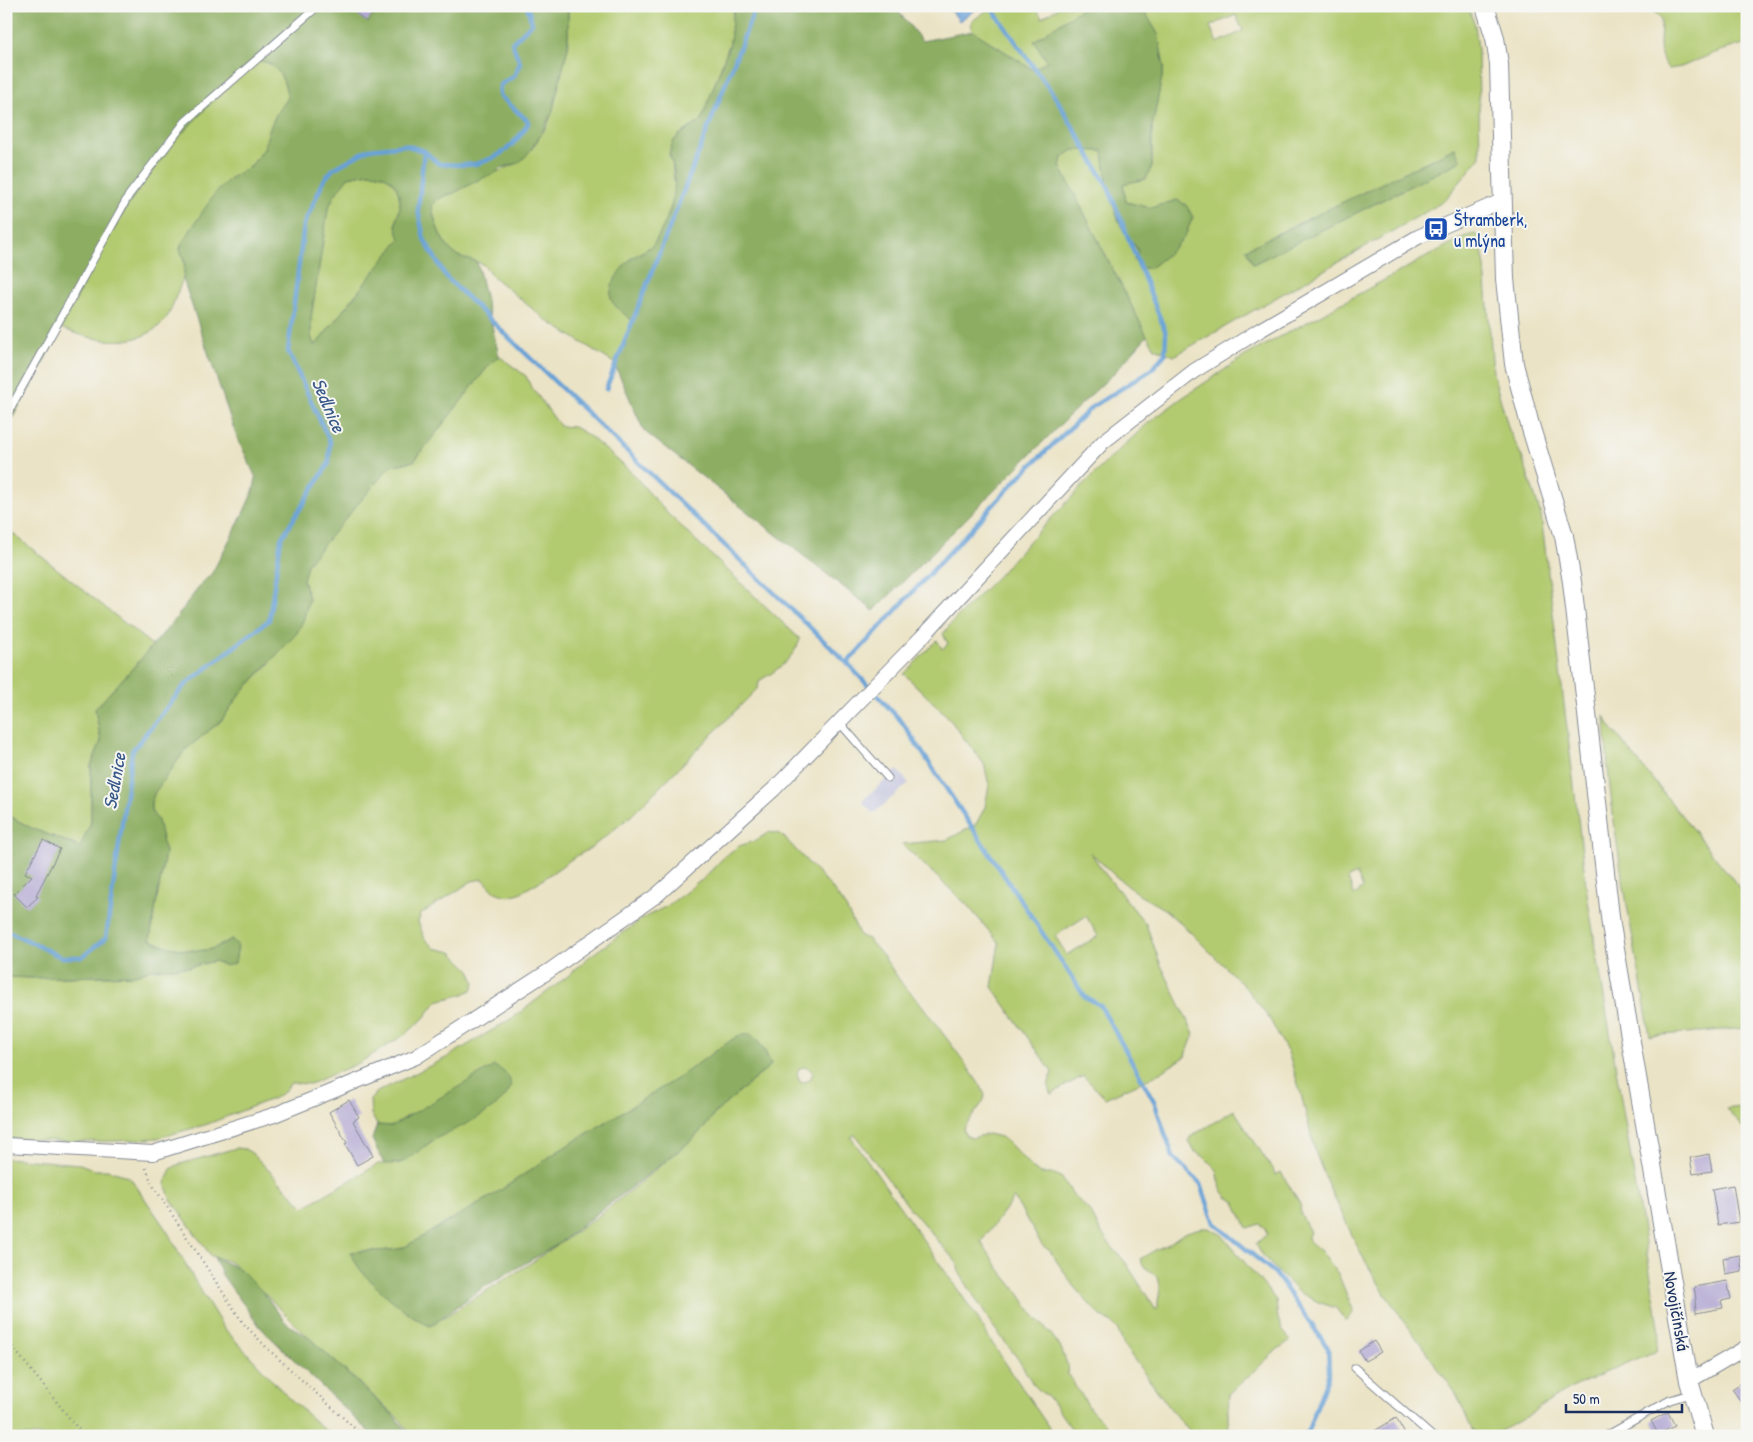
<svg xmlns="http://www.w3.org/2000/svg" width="1753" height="1442" font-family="'Patrick Hand',sans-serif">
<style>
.industrial{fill:#bfc2dd}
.green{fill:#b2ca6f;stroke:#667c66;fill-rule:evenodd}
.forest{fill:#8dae62;stroke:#546e60;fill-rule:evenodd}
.water{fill:#67a1d6;stroke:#41689a}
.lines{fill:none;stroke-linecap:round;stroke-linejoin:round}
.stream{stroke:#67a1d6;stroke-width:4.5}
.building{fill:#b2a8d3}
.service-casing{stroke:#838992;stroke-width:9}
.minor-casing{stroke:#838992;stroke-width:16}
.tertiary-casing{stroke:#838992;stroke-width:20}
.path{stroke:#838992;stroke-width:2.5;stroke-dasharray:1 4;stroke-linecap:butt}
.service{stroke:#fff;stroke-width:7}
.minor{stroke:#fff;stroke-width:14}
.tertiary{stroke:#fff;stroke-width:18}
.labels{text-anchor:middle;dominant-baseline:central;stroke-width:4;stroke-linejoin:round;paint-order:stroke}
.transit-label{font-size:18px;fill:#164399;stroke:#f6f6f2;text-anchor:start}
.street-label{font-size:18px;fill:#1b2f5e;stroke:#f6f6f2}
.water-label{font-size:19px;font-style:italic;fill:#365788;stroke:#f6f6f2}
</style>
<rect width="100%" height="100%" fill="#f6f6f2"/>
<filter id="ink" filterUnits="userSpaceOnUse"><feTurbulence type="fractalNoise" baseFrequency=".02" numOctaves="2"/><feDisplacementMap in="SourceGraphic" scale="10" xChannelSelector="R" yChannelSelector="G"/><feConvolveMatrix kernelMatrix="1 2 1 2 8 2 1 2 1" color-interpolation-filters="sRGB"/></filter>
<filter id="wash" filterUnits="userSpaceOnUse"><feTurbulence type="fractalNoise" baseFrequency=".0096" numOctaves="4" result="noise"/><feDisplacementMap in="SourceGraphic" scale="20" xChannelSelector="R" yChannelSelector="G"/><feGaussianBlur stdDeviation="1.12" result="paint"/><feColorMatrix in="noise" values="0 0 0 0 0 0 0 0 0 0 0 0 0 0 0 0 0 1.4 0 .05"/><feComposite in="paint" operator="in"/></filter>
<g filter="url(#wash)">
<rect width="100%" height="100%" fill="#ebe3c5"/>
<!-- industrial -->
<path class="industrial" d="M897,770L909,783L873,814L862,801Z"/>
<!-- green -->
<g class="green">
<path d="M568,6H737L734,9L732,20L730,43L701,121L679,135L673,142L669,154L672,161L675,190L672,204L665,224L653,245L630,259L613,303L633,321L625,346L614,363L546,320L491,275C481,257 473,264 459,257C443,248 434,223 432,206L437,200L444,196L454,193L480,179L518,163L531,150L547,126L552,113L568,47Z"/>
<path d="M993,6H1035L1042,18L1061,6H1085L1035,41L1047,61L1033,70L973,31L971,28L972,21Z"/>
<path d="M1141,6H1202L1203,8L1212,6H1468L1475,25L1478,48L1480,158L1444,201L1424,213L1174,356L1155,348L1147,336L1060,166L1062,158L1073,150L1103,151C1106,178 1111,207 1124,232C1128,239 1135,244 1138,251L1134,260L1139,268H1150L1169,253L1185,236L1177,200L1151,208L1126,202L1123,183L1146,179L1152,166V127L1164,67L1158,34ZM1236,15L1243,31L1217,43L1210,26ZM1455,148L1461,161L1253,264L1246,249Z"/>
<path d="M1639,6H1747V43L1717,52L1681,67L1669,69C1655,55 1662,36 1661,18L1656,13Z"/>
<path d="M256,61C278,60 284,79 288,98L276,115L269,130L264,149L251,166L229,179L180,249C188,270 184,276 176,296C173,303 171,312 167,317C143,351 94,342 61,328C95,262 128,195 177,139C201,111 228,87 256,61Z"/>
<path d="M369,173C388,173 400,184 400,205C400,211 396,217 396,224C396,228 399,234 400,239L315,346L311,337V318L328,209L334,196L348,177Z"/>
<path d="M1475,234L1480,238L1485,267L1493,373L1509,430L1522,457L1541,515L1588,901L1660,1332L1656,1351C1629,1362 1601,1374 1574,1387C1547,1399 1508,1436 1479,1436L1472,1430L1457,1395L1385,1294L1361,1254L1326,1180L1315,1151L1301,1094L1289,1055L1269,1018L1244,986L1188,930L1164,909L1139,895L1113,874L1090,852L1106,875L1146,924L1160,963L1194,1034L1185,1057L1153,1077L1105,1098L1083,1076L1051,1094C1046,1086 1050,1080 1052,1072L992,987L999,943L968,906L902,844L947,840L976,824L985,807L989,785L984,764L947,716L904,674L937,640L942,649L948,644L943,634L953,621L999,575L1033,537L1102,466L1148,423L1182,398L1245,356L1463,237ZM1357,874L1363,888L1354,896L1348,878ZM1086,916L1098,936L1067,955L1055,936Z"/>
<path d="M499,356L526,376L530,385L560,426L574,427L588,435L606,450L630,471L668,514L800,639C795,657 776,672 760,680L757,689L632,815L591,848L573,858L542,880L520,893L507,896L495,892L483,879L472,881L421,914L418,922L425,939L434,948L452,952L470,970L475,982L472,990L461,995L437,1001L424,1018L406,1034L359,1063L310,1084L291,1083L284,1092L274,1098L208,1124L158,1138L118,1141L73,1142L6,1138V977L33,978L135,975L152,969L189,967L215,961L226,966L232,939C224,943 215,949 207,950C191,952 162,948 150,939L165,853L158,821L151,811V802L155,792L186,749L221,721L240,694L269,664L309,599L303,580L307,564L390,466L414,461L490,364Z"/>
<path d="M6,528L152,645L142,658L95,709L101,741L91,766V822L80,847L31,828L6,814Z"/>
<path d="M1605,716L1609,725L1747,897V1028L1650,1036C1633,931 1608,823 1605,716Z"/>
<path d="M769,832L781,834L831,887L846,908L860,936L868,939L883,956L903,985L918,1000L962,1059L982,1088L985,1096L983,1102L963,1129L965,1135L972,1138L988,1134L1001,1137L1012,1146L1032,1168L1040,1174H1055L1062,1178L1074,1196L1088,1209L1106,1240L1126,1263L1156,1310L1158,1307C1157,1298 1162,1290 1159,1281C1155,1271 1143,1270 1140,1259L1157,1249L1167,1245L1184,1233L1200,1228H1209L1222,1235L1276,1300L1278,1319L1283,1331L1291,1340L1278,1349L1229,1394L1228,1419L1230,1436H1192L1189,1430L1179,1420L1124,1346L1117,1328L1112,1323L1101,1316L1091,1306L1074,1287L1050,1251L1042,1245L1014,1198L981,1242L1000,1270L1019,1293L1032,1313L1051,1334L1061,1348L1067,1364L1068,1374L1091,1410L1117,1436H1075L1071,1428L1048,1396L1041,1392L1033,1384L1018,1359L992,1325L959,1272L957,1263L908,1206L855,1135L851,1137L977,1317L990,1340L1052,1432L1047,1436H412L400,1420L308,1337L241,1270L228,1261L211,1256L170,1198L165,1183L171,1169L177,1165L236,1148L245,1149L253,1154L304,1207L378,1164L399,1163L437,1138L411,1114L392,1126L377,1125L371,1114L370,1100L377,1092L446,1058L514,1017L568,976L590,956L645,917L667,906L690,889L696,883L701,881L725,856L739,846L757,840ZM750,1034C761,1043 766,1052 771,1065L716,1112L704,1128L687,1144L601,1214L534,1261L430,1326C406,1314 360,1277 351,1252C369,1250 385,1252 403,1248L492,1196L557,1152ZM807,1067L813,1073L810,1079L805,1082H800L797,1074L799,1068Z"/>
<path d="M1747,1106V1125L1742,1127L1726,1109Z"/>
<path d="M1234,1110L1276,1175L1281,1172L1300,1204L1301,1215L1310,1232L1308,1236L1309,1243L1320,1250L1339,1276L1354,1312L1346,1322L1336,1308L1318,1302L1297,1291L1262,1255L1256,1244L1267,1234L1265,1228L1260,1224L1247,1228L1235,1202L1227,1197L1221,1189L1217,1170L1203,1156L1194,1151L1189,1141L1190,1137Z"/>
<path d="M6,1158L80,1164L95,1170H108L124,1175L132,1180L167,1231L195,1281L223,1327L285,1394L331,1436H6Z"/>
</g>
<!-- forest -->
<g class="forest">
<path d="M6,6H568V47L552,113L540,136L526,156L518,163L501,168L496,173L480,179L454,193L444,196L437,200L432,206C434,223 444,251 461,257C466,259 471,259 477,262L499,356L490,364L414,461L390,466L307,564L303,580L309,599L303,621L297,633L240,694L221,721L186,749L155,792L151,802V811L158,821L165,853L150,939C162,948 192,952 207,950C215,949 224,943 232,939L238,946L235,963L226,966L215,961L189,967L152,969L135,975L33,978L6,977V814L31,828L80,847L91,822V766L101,741L95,709L142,658L177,617L201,584L212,573L241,518L254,489L256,478L235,432L183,279L185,263L180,249L182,243L213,196L229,179L251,166L264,149L269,130L276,115L288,98C284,79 278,60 255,61L212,102L175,141L130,201L89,273L32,385L6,429ZM369,173C388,173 400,184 400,205C400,211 396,217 396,224C396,229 399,235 400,239L315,346L311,337V318L328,209L334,196L348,177Z"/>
<path d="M737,6H894L922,41L973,31L1033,70L1047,61L1034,41L1085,6H1141L1158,34L1164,67L1152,127V166L1146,179L1123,184L1126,202L1151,208L1177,200L1186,205L1193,217L1185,236L1169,253L1150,268H1139L1134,260L1138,251C1135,243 1128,239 1124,232C1111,207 1106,179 1103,151L1073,150L1062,158L1060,166L1147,336L1114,373L1071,414L874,611L644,431L614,363L625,346L633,321C627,316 618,310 613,303C605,290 620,268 630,260C637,254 646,251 653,245C655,243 657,238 659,235C672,212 681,180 669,154L673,142L679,135L701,121L730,43L732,20L734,9Z"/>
<path d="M1455,148L1461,161L1253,264L1246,249Z"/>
<path d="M750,1034C761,1043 766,1052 771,1065L716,1112L704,1128L687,1144L555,1246L484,1287L430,1326C412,1318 378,1290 365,1275C359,1269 354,1260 350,1252C368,1250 385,1252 403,1248L492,1196L557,1152L676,1079L737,1036Z"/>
<path d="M494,1066C547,1091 457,1128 439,1137C425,1144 414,1157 400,1163C395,1164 389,1164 384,1164L372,1139L377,1125L392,1126Z"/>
<path d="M214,1257L241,1270L262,1291L286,1323L308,1337L392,1414L411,1436H373L261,1328L222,1275Z"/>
</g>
<!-- water -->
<path class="water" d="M948,6H981L959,21Z"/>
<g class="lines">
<!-- stream -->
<g class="stream">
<path d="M424,151L418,210L424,239L446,277L847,663L902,722L1085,997L1100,1005L1154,1101L1173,1157L1201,1184L1214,1223L1275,1273L1328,1348L1329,1373L1306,1436"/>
<path d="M606,389L756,6"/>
<path d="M847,663L1021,475L1092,407L1151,370L1165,354L1166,333L1108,187L1058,101L990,6"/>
<path d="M6,930L61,957H82L106,938L132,751L185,685L269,620L281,539L329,463L330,442L288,351L304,224L324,180L333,169L369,149L405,145L424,151L439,164C451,164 464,166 475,164C501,158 516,144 529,122L499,95L500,85L514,76L520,63L512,43L532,23L527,6"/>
</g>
</g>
<g id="blocks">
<!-- building -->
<g class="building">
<path d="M361,6H368L375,12L366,22L356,13Z"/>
<path d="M43,840L60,849L36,895L38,897L27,907L14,894L32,876L25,873Z"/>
<path d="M349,1100L359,1117L353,1121L373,1156L357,1165L345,1144L347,1143L329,1112Z"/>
<path d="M1709,1154L1712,1171L1693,1174L1690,1158Z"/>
<path d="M1733,1185L1739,1222L1718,1225L1712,1189Z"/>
<path d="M1740,1255L1742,1271L1725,1274L1723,1258Z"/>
<path d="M1727,1281L1731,1299L1721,1301L1723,1308L1696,1313L1695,1300L1696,1299L1694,1287Z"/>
<path d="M1374,1341L1381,1352L1365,1361L1359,1351Z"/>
<path d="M1747,1379V1410L1732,1389Z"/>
<path d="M1668,1412L1675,1426L1658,1434L1651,1421Z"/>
<path d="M1396,1418L1406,1436H1366Z"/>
</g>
</g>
</g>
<g filter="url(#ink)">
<use href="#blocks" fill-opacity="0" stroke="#838992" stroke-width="1"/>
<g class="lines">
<defs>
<g id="service">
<path d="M6,416L129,195L185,122L318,6"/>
<path d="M839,722L888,778"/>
<path d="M1355,1368L1432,1436"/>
<path d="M1606,1436L1670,1400L1693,1393"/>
</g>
<g id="minor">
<path d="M6,1145L153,1153L274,1115L416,1057L549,971L657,895L774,789L921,638L1103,442L1194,371L1260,330L1418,237L1504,200"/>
<path d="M1689,1381L1747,1347"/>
</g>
<path id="tertiary" d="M1485,6L1495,38L1499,64L1505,279L1514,364L1530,425L1564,536L1572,582L1611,925L1689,1381L1705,1436"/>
</defs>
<!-- service casing -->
<use href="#service" class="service-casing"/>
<!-- minor casing -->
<use href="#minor" class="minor-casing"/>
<!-- tertiary casing -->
<use href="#tertiary" class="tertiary-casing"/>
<!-- path -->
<g class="path">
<path d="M146,1168L152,1184L243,1323L269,1350L363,1436"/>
<path d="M6,1339L84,1436"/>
</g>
<!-- service -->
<use href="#service" class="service"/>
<!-- minor -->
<use href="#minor" class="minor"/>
<!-- tertiary -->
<use href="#tertiary" class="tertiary"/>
</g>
</g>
<!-- icons -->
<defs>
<symbol id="bus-square" viewBox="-11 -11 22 22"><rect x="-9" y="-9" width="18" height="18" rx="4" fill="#1a4fb4" stroke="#f6f6f2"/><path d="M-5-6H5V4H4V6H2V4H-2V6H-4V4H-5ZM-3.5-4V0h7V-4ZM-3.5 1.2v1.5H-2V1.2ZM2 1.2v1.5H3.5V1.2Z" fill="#fff"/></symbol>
</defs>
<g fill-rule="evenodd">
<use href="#bus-square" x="1422" y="215" width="28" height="28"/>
</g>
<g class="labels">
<!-- transit labels -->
<g class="transit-label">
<text x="1454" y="219">Štramberk,<tspan x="1454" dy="21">u mlýna</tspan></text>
</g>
<!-- street labels -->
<g class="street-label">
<text transform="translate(1677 1311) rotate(80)">Novojičínská</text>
</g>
<!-- water labels -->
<g class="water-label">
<text transform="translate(329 405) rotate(67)">Sedlnice</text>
<text transform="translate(114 781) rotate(-80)">Sedlnice</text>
</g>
</g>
<!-- margin -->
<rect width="1753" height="1442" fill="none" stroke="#f6f6f2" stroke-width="25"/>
<!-- scale -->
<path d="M1566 1404v8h116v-8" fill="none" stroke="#1b2f5e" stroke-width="2.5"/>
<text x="1573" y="1404" font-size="15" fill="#1b2f5e" stroke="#f6f6f2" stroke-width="4" paint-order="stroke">50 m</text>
</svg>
